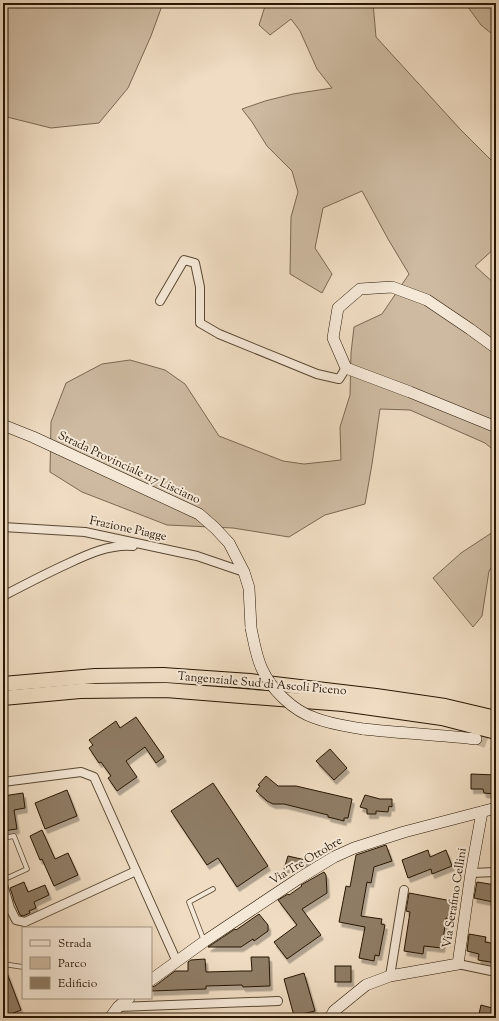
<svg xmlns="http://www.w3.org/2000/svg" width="499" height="1021" font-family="'Sorts Mill Goudy',serif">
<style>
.green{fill:#cdbaa1;stroke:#7a6852}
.building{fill:#8f7d66;stroke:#271602;filter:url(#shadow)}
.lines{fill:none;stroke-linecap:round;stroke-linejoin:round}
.secondary-tunnel{stroke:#c7b49c;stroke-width:11;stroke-dasharray:11 5.5;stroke-linecap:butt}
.lane-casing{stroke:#594832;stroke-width:5.5}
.street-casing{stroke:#594832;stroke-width:10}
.secondary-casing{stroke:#271602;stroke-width:12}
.highway-casing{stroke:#271602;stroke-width:16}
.lane{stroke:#f5e8d7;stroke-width:4}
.street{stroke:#f5e8d7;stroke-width:8}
.secondary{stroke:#f5e8d7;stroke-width:11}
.highway{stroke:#efdcc2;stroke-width:14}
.secondary-bridge-casing{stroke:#271602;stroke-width:12;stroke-linecap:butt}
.secondary-bridge{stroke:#f5e8d7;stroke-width:11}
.labels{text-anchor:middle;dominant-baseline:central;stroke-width:4;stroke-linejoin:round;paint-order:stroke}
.street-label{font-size:12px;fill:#271602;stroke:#f5e8d7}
</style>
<defs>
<filter id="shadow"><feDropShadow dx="2.5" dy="4.5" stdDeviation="0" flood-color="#0004"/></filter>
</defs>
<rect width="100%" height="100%" fill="#efdcc2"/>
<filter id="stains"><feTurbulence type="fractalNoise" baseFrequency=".005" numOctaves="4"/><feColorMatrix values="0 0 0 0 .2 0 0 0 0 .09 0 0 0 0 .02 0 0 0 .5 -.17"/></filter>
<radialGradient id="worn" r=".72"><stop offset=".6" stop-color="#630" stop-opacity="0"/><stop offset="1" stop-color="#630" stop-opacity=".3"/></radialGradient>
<!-- green -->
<g class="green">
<path d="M3,3H21L28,6L45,3H163L151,36L128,88L99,123L51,128L3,116Z"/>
<path d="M266,3H373L376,37L460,129L492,161L496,172V247L475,266L496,285V452L485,443L410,410L380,409L372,464L365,504L325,515L289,537L233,528L167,525L82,492L50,472L51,422L66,383L102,364L130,360L165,370L185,384L219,436L283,461L304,464L341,460L340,427L350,395L351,353L354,327L382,314L409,274L388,239L362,191L323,208L315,248L332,274L322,293L290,274L291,217L298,192L292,171L267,146L252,122L242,109L265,101L293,94L332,88L317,69L300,31L291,19L270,35L259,25Z"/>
<path d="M465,3H496V37L481,25Z"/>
<path d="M496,530V561L489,571L482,616L473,627L433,578L461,553Z"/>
</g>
<!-- building -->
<g class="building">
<path d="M136,717L164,757L156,763L145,747L126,761L137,777L117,791L108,778L111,776L101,762L99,763L89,748L93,745L89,740L116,721L120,728Z"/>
<path d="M330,749L347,768L334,780L316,761Z"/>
<path d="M471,774L496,775L495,794L484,793L483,789H471Z"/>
<path d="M266,776L278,786H296L352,799L348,818H344V821L328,817V815L284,804H273L267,801L256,791L260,786L258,785Z"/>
<path d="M213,783L268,866L237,887L218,858L207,865L171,811Z"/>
<path d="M67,790L77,816L45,829L35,803Z"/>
<path d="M23,793L25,808L14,810L17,829L3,831V796Z"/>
<path d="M365,795L380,799H392V807L389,806L388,812L376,811V814H367V809L360,807Z"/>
<path d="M42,830L55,859L68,853L78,875L54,886L42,859L40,860L30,836Z"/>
<path d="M386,845L392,861L374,867L371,883L367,882L361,916L382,919L381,924L385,925L379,956L375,955L374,961L359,958L365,927L339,922L346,886L350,887L356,855Z"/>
<path d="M428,850L430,857L446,850L452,866L432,874L431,869L408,878L402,860Z"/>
<path d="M288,856L310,861L284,869Z"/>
<path d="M324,872L326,875L327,893L302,909L321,935L287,959L274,942L297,925L278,900L288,894L289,895L302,886L301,885Z"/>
<path d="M24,882L28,892L45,885L49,895L34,902L36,908L29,911L30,913L23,916L20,915L14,901L13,898V897L10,888Z"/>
<path d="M477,882L496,885V899L494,898L493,902L474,898Z"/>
<path d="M409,893L452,901L450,919L446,918L442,948L424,946L423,954L404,951L410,912L406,911Z"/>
<path d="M259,914L268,925V931L254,941L253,939L241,947H208L235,929L236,930Z"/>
<path d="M469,934L486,937L485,942L496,944V963L478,960L479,954L467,951Z"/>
<path d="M251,957H269L270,986L243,987L242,985L206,986V989L151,991V987L155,986L175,971H188V962L191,960L205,959L206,972L242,971H252Z"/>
<rect x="335" y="966" width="16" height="16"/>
<path d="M3,968H5L21,1010L3,1017Z"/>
<path d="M304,973L315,1011L294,1016L284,979Z"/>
<path d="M481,1005L496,1009V1018L479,1014Z"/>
</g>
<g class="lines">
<!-- secondary-tunnel -->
<path class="secondary-tunnel" d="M476,739L496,746"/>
<defs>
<g id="lane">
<path d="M3,838L14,836L27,869L3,880"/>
<path d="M204,941L189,902L213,889"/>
<path d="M3,964L23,967"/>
</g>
<g id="street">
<path d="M160,301L184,260L195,263L200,287V323L219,334L317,374L339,379L346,368"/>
<path d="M3,527L85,532L197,556L244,572"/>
<path d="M3,596C24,585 45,574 67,564C88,554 110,544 133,546"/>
<path d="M3,782L81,772L94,777L177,962"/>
<path d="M471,873L496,872"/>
<path d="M3,885L10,908L16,920L25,922L136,871"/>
<path d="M458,964L496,972"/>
<path d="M390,976L404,890"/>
<path d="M118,1007L278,1001"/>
</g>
<g id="secondary">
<path d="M496,348L470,329L427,300L392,287L360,289L338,308L333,338L346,368L410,392L496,427"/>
<path d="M3,425L33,437L199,514L215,528L229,543L244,572L249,588L251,628"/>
<path d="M363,729C400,733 438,735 476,739"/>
<path d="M151,980L205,941L298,879L334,857L354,848L404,832L496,808"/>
<path d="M110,1018L118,1007L129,998"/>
<path d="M330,1018L334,1011L366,985L390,976L458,964L471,873L482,812"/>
</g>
<g id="highway">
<path d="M3,684L95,676L163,675L250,681L376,696L445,706L496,718"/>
<path d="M3,698L80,691L166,690L343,704L442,718L496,732"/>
</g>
</defs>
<!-- lane casing -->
<use href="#lane" class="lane-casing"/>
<!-- street casing -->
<use href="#street" class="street-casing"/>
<!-- secondary casing -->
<use href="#secondary" class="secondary-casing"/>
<!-- highway casing -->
<use href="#highway" class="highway-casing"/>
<!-- lane -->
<use href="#lane" class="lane"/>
<!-- street -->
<use href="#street" class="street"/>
<!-- secondary -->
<use href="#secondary" class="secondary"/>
<!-- highway -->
<use href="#highway" class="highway"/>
<defs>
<path id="secondary-bridge" d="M251,628C254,642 256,656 262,669C271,689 293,711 315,718C330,724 346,726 363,729"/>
</defs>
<!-- secondary-bridge casing -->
<use href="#secondary-bridge" class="secondary-bridge-casing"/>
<!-- secondary-bridge -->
<use href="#secondary-bridge" class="secondary-bridge"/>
</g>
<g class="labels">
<!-- street labels -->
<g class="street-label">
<text transform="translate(129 468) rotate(25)">Strada Provinciale 117 Lisciano</text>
<text transform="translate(128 529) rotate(12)">Frazione Piagge</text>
<text transform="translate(262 684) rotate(5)">Tangenziale Sud di Ascoli Piceno</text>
<text transform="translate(306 861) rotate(-31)">Via Tre Ottobre</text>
<text transform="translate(455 898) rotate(-81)">Via Serafino Cellini</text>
</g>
</g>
<!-- margin -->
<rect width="499" height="1021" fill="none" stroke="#efdcc2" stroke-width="16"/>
<rect x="4" y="4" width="491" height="1013" fill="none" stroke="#271602" stroke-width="2"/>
<rect x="8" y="8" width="483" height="1005" fill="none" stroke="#271602"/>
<!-- legend -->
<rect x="22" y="927" width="130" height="72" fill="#f5e8d7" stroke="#a39482"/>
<rect x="30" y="940" width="20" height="6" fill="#f5e8d7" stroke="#a39482"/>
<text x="58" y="947" font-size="12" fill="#271602">Strada</text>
<rect x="30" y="957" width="20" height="12" fill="#cdbaa1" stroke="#a39482"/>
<text x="58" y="967" font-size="12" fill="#271602">Parco</text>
<rect x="30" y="977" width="20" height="12" fill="#8f7d66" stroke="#a39482"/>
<text x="58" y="987" font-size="12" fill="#271602">Edificio</text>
<rect width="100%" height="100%" filter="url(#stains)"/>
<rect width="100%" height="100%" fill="url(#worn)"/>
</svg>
